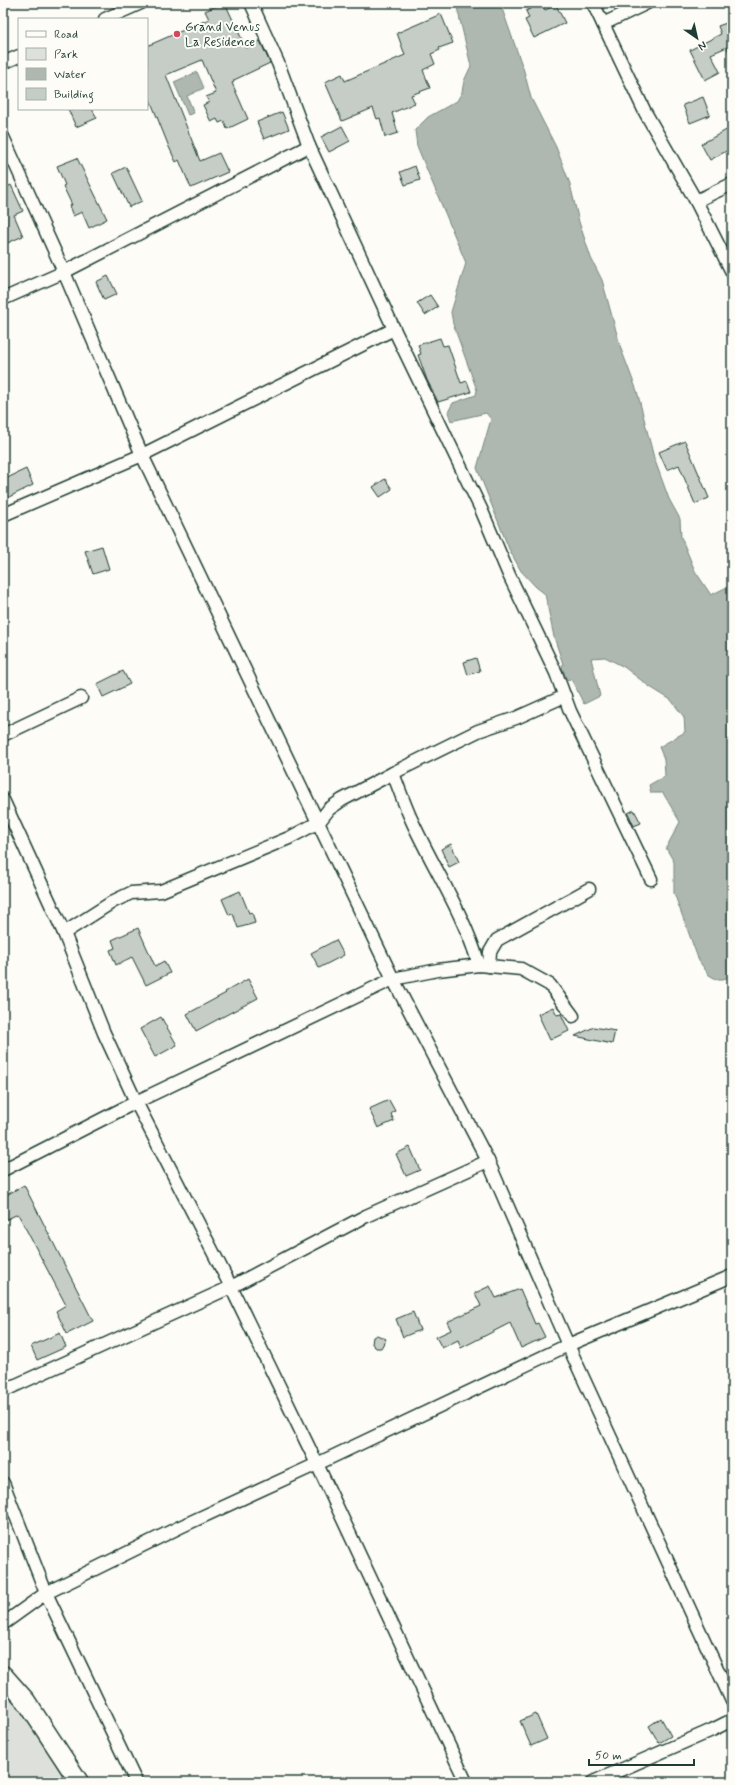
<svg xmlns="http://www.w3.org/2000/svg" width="735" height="1785" font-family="Mynerve,sans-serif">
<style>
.green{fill:#dde0db;stroke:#7e8e88}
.water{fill:#aeb8b1;stroke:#75877f}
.building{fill:#c6cdc7;stroke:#1f3d34}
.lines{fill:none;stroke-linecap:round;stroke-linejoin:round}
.minor-casing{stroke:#1f3d34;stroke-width:15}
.secondary-casing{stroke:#1f3d34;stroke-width:21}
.minor{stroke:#fdfcf7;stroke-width:12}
.secondary{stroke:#fdfcf7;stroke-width:18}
.poi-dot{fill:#d1495b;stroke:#fdfcf7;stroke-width:1.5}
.labels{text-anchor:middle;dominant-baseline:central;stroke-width:4;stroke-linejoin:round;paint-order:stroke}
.poi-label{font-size:13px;fill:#1f3d34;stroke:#fdfcf7;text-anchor:start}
</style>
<rect width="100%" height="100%" fill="#fdfcf7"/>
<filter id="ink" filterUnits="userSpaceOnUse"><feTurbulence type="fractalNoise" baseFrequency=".025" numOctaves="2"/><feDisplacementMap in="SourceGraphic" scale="8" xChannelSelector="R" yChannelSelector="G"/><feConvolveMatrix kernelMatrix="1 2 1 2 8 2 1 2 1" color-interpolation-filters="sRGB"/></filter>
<g filter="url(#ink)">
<!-- green -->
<path class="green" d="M3,1675L79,1782H3Z"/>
<!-- water -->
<g class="water">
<path d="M456,3H500L524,71L531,98L556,147L570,184L579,222L591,258L602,280L621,349L637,391L654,458L669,499L680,519L681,537L695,571L711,595L727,587L732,598V976L723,979H716L709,975L699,961L674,893V862L666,848L680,822L663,793H651L649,785L665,776L664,759L659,747L685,732L684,717L671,700L650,687L624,667L605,657L591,658L600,696L584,704L571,679L567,680L562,667L563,664L554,637L545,594L536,587L521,571L509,549L477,468L491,419L486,413L451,421L448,412L453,403L476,395L477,390L453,324L451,312L466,263L417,146L415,130L428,117L457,101L462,92L464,81L471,66Z"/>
<path d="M197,72L204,88L187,96L194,113L188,115L174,82Z"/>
</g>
<!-- building -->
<g class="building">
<path d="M223,3H225L246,48L260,41L270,63L234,80V82L232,83L248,119L227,129L224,121L219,123L217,119L211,122L203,105L209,102L206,97L216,93L202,60L166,75L200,161L219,153L228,172L191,188L179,160L176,162L169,147L147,92V46L209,19L205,11Z"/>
<path d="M541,3L545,10L556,5L565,23L534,38L525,20L529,18L526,11Z"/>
<path d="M441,14L453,43L439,48L440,50L431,54L435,64L423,70L430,88L411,95L415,103L392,113L398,133L385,137L380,118L377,119L373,108L342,121L325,82L342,74L345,81L405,55L397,33Z"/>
<path d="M732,21V60L727,47L711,54L720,72L705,80L690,50L721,34L718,26Z"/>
<path d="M703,97L710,115L690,123L683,105Z"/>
<path d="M68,109H92L97,118L76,127Z"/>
<path d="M282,112L289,129L264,139L257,122Z"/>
<path d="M342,126L350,141L329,152L321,137Z"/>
<path d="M732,127V148L710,160L701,144Z"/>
<path d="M77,158L107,219L89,228L82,212L73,216L69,206L72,205L63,186L65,185L57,166Z"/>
<path d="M415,166L420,180L405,185L400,172Z"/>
<path d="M126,167L142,201L129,207L113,173Z"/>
<path d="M11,185L23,211L14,215L23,236L3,245V227L7,225L4,220H3V189Z"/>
<path d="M108,276L117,294L104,300L96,282Z"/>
<path d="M430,295L438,307L425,315L417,303Z"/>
<path d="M440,338L443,346L448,345L461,383L467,381L471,392L438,402L427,380L418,355L421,354L418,345Z"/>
<path d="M685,441L709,498L695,504L679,465L667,470L659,452Z"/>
<path d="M26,469L33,485L3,500V480Z"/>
<path d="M385,479L392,489L380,497L373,487Z"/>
<path d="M102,546L109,569L93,574L85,551Z"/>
<path d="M476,658L480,671L468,675L464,662Z"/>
<path d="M123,671L130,684L103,697L97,684Z"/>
<path d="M634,810L641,823L634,826L628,813Z"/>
<path d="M451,844L459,862L449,867L441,849Z"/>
<path d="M240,891L249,913L252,912L255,923L238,928L233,914L229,915L222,899Z"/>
<path d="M138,928L155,966L164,961L170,973L146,985L132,957L116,965L110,950L115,948L112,940Z"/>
<path d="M336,940L344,955L319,968L311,953Z"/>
<path d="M248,979L258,998L196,1031L187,1014L226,993L225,992Z"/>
<path d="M553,1007L557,1015L561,1014L569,1031L550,1040L538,1014Z"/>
<path d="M161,1017L177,1045L155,1057L140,1029Z"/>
<path d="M594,1027L615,1031L612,1044L575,1036Z"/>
<path d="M389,1100L395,1111L391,1114L394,1121L378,1128L369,1109Z"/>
<path d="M410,1147L420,1170L406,1176L396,1154Z"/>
<path d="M24,1185L93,1321L67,1334L56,1311L66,1305L18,1214L3,1221V1197Z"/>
<path d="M490,1286L496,1298L520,1289L535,1324L538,1323L545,1337L521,1348L510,1323L461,1348L458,1340L442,1348L436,1337L451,1330L447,1322L481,1306L475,1293Z"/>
<path d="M413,1312L420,1330L403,1337L396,1319Z"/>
<path d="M60,1333L66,1347L37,1360L31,1346Z"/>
<path d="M377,1335L386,1339L381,1348H376L372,1344L373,1337Z"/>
<path d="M536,1714L547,1739L531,1746L520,1721Z"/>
<path d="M661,1718L671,1736L659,1743L649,1726Z"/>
</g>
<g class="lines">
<defs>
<g id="minor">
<path d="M251,3L278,63L309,146L394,329L481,509L509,575L556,673L570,711L651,879"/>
<path d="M593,3L645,112L696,201L732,272"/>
<path d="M105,19L141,3"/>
<path d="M603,24L647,3"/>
<path d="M3,63L19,56"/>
<path d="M3,137L64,272L142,455L393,979L488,1161L568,1345L732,1701"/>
<path d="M696,201L732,184"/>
<path d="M3,299L64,272L309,146"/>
<path d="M3,515L142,455L394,329"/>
<path d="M3,735L81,698"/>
<path d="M393,773C399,789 405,806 412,821C434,869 464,914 479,965"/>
<path d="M3,800L64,933L104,1033L136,1102L231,1287L317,1464L466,1782"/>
<path d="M64,933L114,901L131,893L161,891L289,838L319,822L329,809L342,800L393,773L478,731L516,718L565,696"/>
<path d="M489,966L490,952L497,940L589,889"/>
<path d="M3,1170L136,1102L393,979L438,970L479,965L521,969L550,985L573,1016"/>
<path d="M3,1391L231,1287L366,1216L488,1161"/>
<path d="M3,1483L46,1593L136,1782"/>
<path d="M3,1624L46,1593L180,1527L317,1464L568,1345L732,1276"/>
<path d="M593,1782L712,1730L732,1720"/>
</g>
<path id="secondary" d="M3,1675L26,1701L79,1782"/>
</defs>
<!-- minor casing -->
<use href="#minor" class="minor-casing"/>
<!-- secondary casing -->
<use href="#secondary" class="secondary-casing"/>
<!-- minor -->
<use href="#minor" class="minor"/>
<!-- secondary -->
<use href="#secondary" class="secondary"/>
</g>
</g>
<!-- markers -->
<circle class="poi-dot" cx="177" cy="34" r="4"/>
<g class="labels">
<!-- poi labels -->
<g class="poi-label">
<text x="185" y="27">Grand Venus<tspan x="185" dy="15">La Residence</tspan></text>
</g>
</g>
<!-- margin -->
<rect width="735" height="1785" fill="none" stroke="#fdfcf7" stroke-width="16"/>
<rect x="8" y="8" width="719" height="1769" fill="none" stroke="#1f3d34" stroke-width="1.5" filter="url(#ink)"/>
<!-- legend -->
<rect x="18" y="18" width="130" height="92" fill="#fdfcf7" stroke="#a4b0a9"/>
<rect x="26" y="31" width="20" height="6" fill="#fdfcf7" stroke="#a4b0a9"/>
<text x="54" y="38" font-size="12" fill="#1f3d34">Road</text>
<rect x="26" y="48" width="20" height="12" fill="#dde0db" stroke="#a4b0a9"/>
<text x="54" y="58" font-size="12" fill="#1f3d34">Park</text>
<rect x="26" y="68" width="20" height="12" fill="#aeb8b1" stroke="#a4b0a9"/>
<text x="54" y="78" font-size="12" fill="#1f3d34">Water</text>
<rect x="26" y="88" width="20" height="12" fill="#c6cdc7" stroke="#a4b0a9"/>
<text x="54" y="98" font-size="12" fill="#1f3d34">Building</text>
<!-- north arrow -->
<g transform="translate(697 38) rotate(146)" stroke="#fdfcf7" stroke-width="3" paint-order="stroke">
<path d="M0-3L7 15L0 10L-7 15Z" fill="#1f3d34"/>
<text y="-6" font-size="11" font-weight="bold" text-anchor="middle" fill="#1f3d34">N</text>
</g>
<!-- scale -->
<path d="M589 1759v6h105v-6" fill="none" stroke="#1f3d34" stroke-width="2"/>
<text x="595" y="1759" font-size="12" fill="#1f3d34" stroke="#fdfcf7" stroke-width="3" paint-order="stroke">50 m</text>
</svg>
